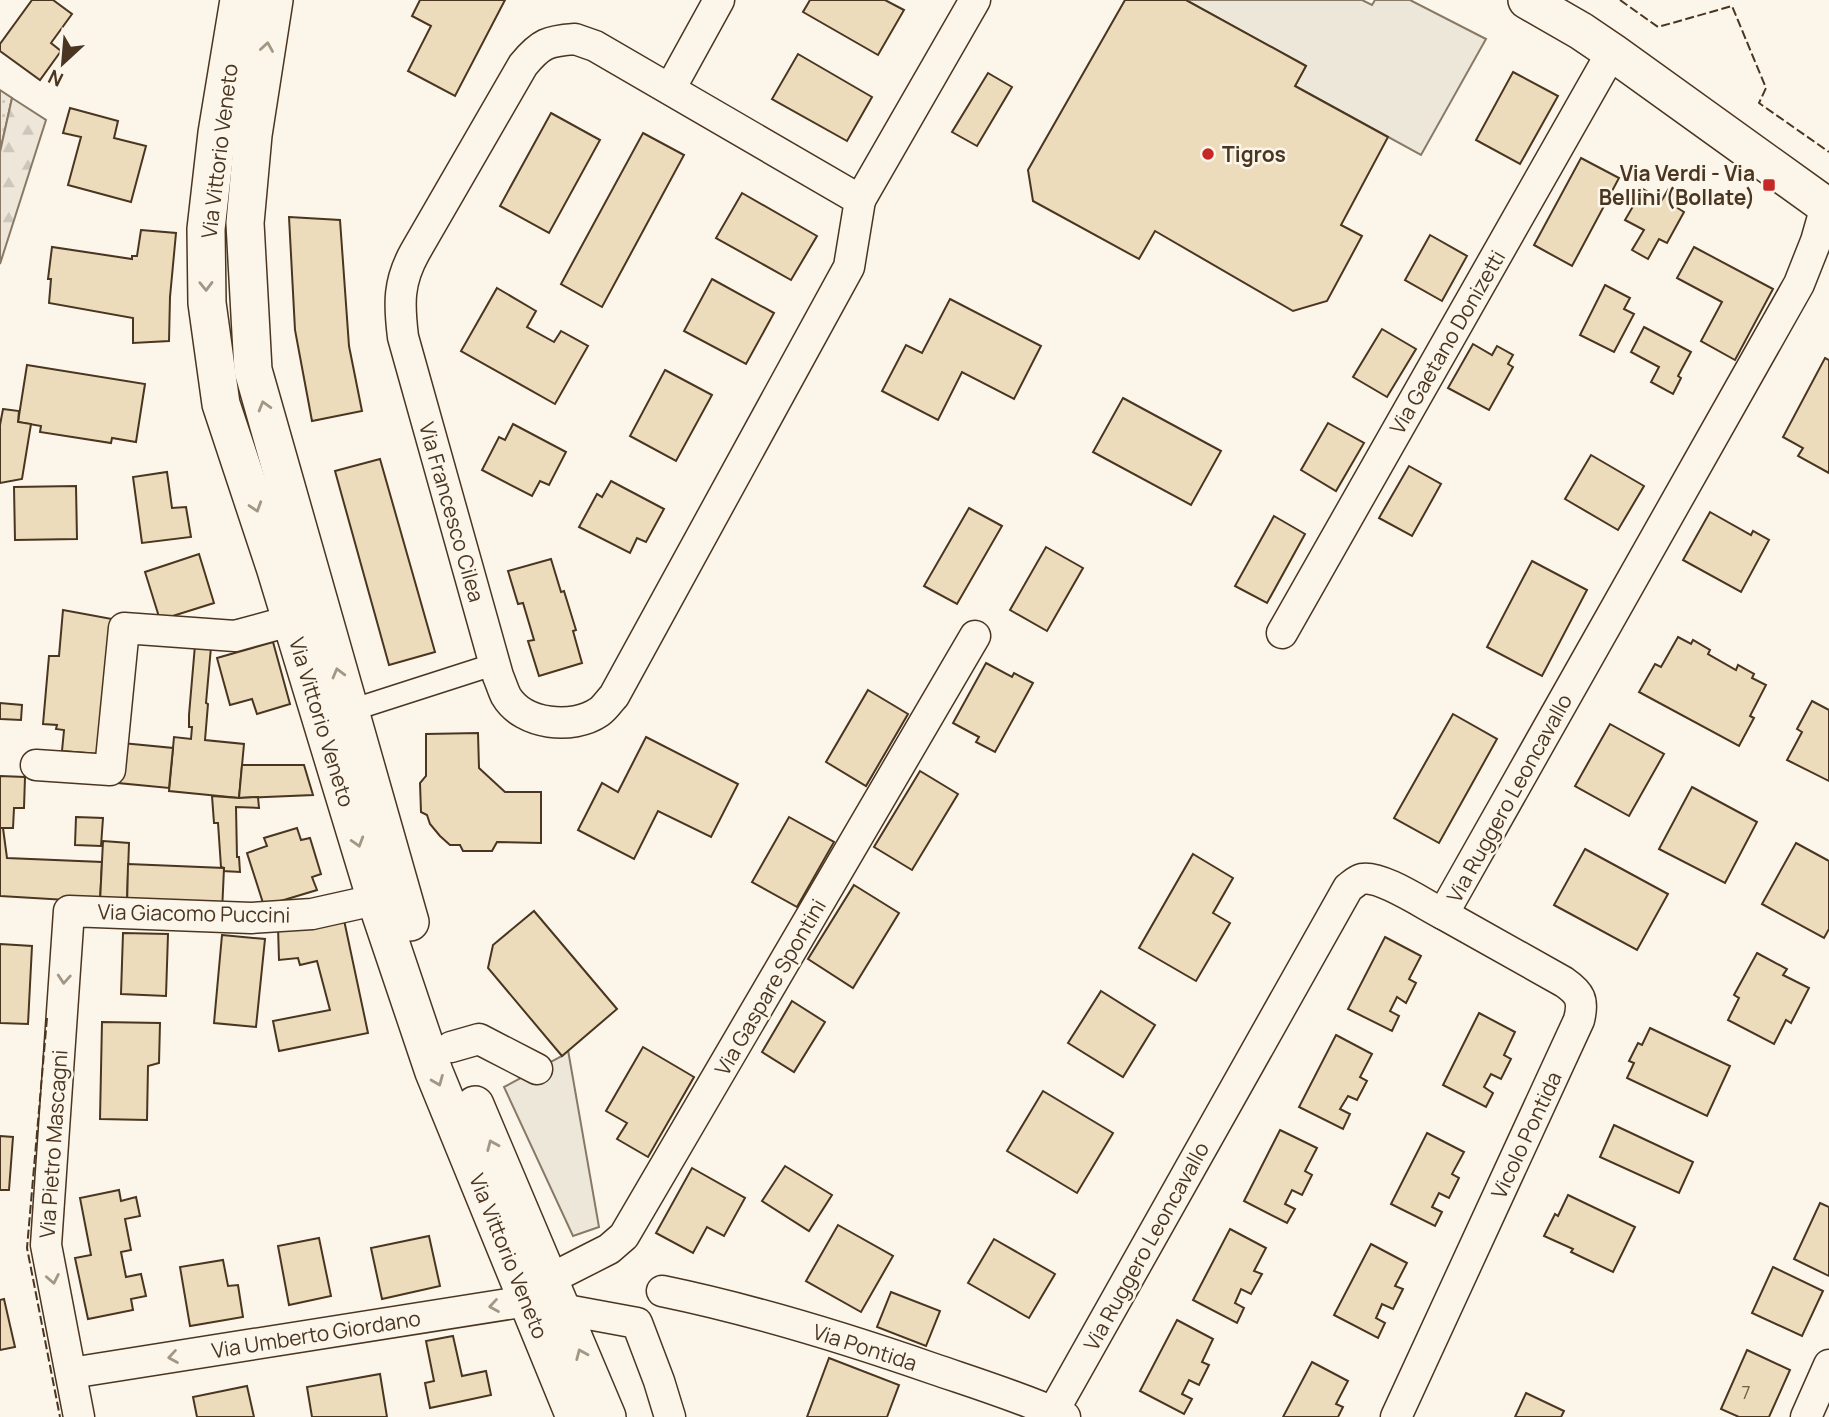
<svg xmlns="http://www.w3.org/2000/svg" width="1829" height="1417" font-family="Manrope,sans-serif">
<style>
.grass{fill:url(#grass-dots);stroke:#887966;stroke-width:2}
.forest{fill:url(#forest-firs);stroke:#887966;stroke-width:2}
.parking{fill:#ede7d9;stroke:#887966;stroke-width:2}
.building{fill:#ecdcbc;stroke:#4a3520;stroke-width:2}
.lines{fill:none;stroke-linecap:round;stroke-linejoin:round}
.pedestrian-casing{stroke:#4a3520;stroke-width:24}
.minor-casing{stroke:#4a3520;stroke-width:33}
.tertiary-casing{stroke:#4a3520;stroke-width:40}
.pedestrian{stroke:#fbf6e9;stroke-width:21}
.minor{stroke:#fbf6e9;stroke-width:30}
.tertiary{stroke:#fbf6e9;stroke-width:37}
.fence{stroke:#4a3520;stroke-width:2;stroke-dasharray:9 3.5;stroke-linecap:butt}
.oneway{stroke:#a29684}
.poi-dot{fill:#c62828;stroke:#fbf6e9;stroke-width:2.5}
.labels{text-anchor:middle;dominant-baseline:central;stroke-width:5;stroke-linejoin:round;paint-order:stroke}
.number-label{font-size:18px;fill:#725f47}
.street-label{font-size:21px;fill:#4a3520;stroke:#fbf6e9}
.poi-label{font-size:21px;font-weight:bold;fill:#4a3520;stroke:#fbf6e9;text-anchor:start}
</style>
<defs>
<pattern id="grass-dots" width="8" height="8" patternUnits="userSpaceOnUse" patternTransform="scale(1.75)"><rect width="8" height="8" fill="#ede6d9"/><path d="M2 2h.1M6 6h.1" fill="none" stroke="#cdc6ba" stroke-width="1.8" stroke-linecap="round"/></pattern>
<pattern id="forest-firs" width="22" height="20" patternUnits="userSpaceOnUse" patternTransform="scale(1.75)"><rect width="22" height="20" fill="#ede6d9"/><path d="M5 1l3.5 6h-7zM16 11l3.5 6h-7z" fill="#cdc6ba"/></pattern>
</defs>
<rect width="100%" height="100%" fill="#fbf6e9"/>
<!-- grass -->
<path class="grass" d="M0,90L12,98L0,152Z"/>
<!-- forest -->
<path class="forest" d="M12,98L46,120L0,264V152Z"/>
<!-- parking -->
<g class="parking">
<path d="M1186,0H1362L1372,5L1375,0H1410L1486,39L1421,155L1295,86L1306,66Z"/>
<path d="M568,1050L599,1227L573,1236L504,1087L562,1056Z"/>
</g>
<!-- building -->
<g class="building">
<path d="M32,0H53L72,14L51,43L61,51L40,80L0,51V44Z"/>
<path d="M420,0H505L455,96L408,71L431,26L412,16Z"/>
<path d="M810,0H885L904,10L878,55L803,12Z"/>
<path d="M1125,0H1186L1306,66L1295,86L1388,137L1341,225L1362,236L1327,301L1293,311L1155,231L1139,259L1033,201L1028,170Z"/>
<path d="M798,54L872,97L847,141L772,99Z"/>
<path d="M1513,72L1558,96L1520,164L1476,140Z"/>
<path d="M988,73L1012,87L977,146L952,132Z"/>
<path d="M70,108L118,121L114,138L146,146L131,202L68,185L81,137L63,133Z"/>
<path d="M551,113L600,140L549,233L500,206Z"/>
<path d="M643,133L684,155L602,307L561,284Z"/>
<path d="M1581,158L1619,178L1572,266L1534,245Z"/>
<path d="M1643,189L1662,200L1668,190L1681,198L1676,207L1684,212L1667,243L1659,239L1648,259L1632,250L1644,230L1625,220Z"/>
<path d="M742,193L817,236L791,280L716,238Z"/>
<path d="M289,217L340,220L349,346L362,411L312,421L295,330Z"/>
<path d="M141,230L176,233L170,297L169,341L133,343V318L49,303L51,279H48L52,247L132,259V256H137Z"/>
<path d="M1430,235L1467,256L1442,301L1405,280Z"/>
<path d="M1694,247L1773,289L1735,360L1701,341L1722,302L1677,278Z"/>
<path d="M712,279L774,313L746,364L684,331Z"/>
<path d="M1605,285L1630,298L1624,309L1634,314L1614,352L1580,335Z"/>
<path d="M497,288L536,311L527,327L554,342L561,331L588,346L555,404L461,351Z"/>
<path d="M950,299L1041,346L1014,399L962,372L938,420L882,391L906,345L922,353Z"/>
<path d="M1644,327L1691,352L1678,376L1681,378L1673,394L1651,382L1659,367L1631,352Z"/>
<path d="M1382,329L1416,349L1387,397L1353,377Z"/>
<path d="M1473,344L1492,355L1497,346L1513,355L1508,364L1513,367L1489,410L1448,388Z"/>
<path d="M1825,358L1829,360V473L1798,456L1803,448L1783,437Z"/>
<path d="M27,365L145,384L136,442L112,438L111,443L40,432L41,426L18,422Z"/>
<path d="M665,370L712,395L676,461L630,436Z"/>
<path d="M1123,398L1221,451L1191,505L1093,452Z"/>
<path d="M3,409L19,411L18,422L31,424L22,479L0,483V425Z"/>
<path d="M1328,423L1364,443L1336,491L1301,470Z"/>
<path d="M513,424L566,452L549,485L540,481L532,496L482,470L499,437L505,440Z"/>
<path d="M1591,455L1644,486L1618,530L1565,499Z"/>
<path d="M380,459L435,652L389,665L335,471Z"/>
<path d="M1409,466L1441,484L1412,536L1379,518Z"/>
<path d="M167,472L172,508L186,507L191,537L142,543L133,477Z"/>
<path d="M611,481L664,509L646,542L637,538L630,553L579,527L597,494L602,497Z"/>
<path d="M76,486L77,539L15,540L14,487Z"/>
<path d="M969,508L1002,526L957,604L924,586Z"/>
<path d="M1710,512L1751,535L1753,531L1769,540L1741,592L1683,560Z"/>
<path d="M1274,516L1305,534L1267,603L1235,586Z"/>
<path d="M1046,547L1083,568L1047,631L1010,610Z"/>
<path d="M199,554L214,603L160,620L145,572Z"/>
<path d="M551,559L561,592L564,591L576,630L573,631L582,663L539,676L528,641L534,640L523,603L518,604L508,571Z"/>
<path d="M1532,561L1587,590L1542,676L1487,647Z"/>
<path d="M63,610L112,619L99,754L62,751L64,730L56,729L57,725L43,724L49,656H59Z"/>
<path d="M1678,637L1691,644L1693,640L1710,650L1708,654L1736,670L1738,665L1754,674L1752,678L1766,685L1750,716L1754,718L1739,746L1639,692L1655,664L1661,667Z"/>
<path d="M273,642L290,704L257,714L252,699L230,705L217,658Z"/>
<path d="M195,645L211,647L206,703L208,704L205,740L244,744L239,798L169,791L174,737L191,739L192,727H189V715Z"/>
<path d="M986,663L1012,677L1014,673L1033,683L995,752L976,742L979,737L953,723Z"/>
<path d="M868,690L908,714L866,786L826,762Z"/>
<path d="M1812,701L1829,710V781L1787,760L1802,732L1797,729Z"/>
<path d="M0,703L22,705L21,720L0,719Z"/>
<path d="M1453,714L1497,739L1439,843L1394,818Z"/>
<path d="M1610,724L1664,754L1629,816L1575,786Z"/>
<path d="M478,733L479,768L505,792H541V843L497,842L492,851H463L460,845H450L440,836L430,824L427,815L421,812L420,783L426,776V734Z"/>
<path d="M646,737L738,784L711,837L658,811L634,859L578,830L602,783L618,792Z"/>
<path d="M122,743L173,748L169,788L118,783Z"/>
<path d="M242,765H304L313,795L239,798Z"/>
<path d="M920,771L958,794L912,870L874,847Z"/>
<path d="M0,776L25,777L24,808H14L13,828H0Z"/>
<path d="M1692,787L1757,822L1725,883L1659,849Z"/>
<path d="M212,796L239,798L258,797L259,808L236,807L237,857H239L240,872L223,871L224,868L221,867L218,823H214Z"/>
<path d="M76,817L103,818L101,846L75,845Z"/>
<path d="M789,817L834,842L797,907L752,882Z"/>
<path d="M0,828H3L7,858L102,862L100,902L0,896Z"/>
<path d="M297,828L301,840L310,838L321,874L312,877L317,890L264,906L247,853L267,846L264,838Z"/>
<path d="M103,841L129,843L127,903L100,902Z"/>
<path d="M1796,843L1829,861V929L1824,938L1762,904Z"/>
<path d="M1585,849L1668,894L1637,950L1554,905Z"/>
<path d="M1193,854L1233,878L1213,913L1230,923L1196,981L1139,948Z"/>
<path d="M128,864L224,868L222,912L127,907Z"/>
<path d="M854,885L899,913L853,988L808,959Z"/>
<path d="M534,911L617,1009L562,1056L488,968L493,945Z"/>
<path d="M344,920L368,1033L279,1051L273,1021L330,1010L317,961L300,965L298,958L279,960L278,927Z"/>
<path d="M123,933L168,934L166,996L121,994Z"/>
<path d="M222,935L265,939L256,1027L214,1023Z"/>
<path d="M1385,937L1421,956L1409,979L1416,983L1406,1003L1397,997L1390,1011L1399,1016L1392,1031L1348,1009Z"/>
<path d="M0,944L32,946L28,1024L0,1023Z"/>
<path d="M1757,953L1787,969L1783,975L1809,988L1791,1023L1786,1020L1774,1044L1728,1020L1739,998L1734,995Z"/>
<path d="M1101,991L1155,1025L1123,1077L1068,1043Z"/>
<path d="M792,1001L825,1022L794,1072L762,1052Z"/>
<path d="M1479,1013L1515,1032L1504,1055L1511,1059L1501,1079L1491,1074L1484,1087L1493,1093L1486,1107L1443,1085Z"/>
<path d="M102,1022L160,1023L159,1063L148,1066L147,1120L100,1119Z"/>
<path d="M1650,1028L1730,1066L1707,1116L1627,1078L1634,1063L1629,1061L1638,1043L1642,1045Z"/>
<path d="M1336,1035L1372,1054L1360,1077L1367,1081L1357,1100L1348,1096L1340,1109L1350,1114L1343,1129L1299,1107Z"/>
<path d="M643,1047L694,1077L648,1157L617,1139L627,1123L606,1111Z"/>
<path d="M1043,1091L1113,1133L1077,1193L1007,1151Z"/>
<path d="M1614,1125L1693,1162L1679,1193L1600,1157Z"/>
<path d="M1280,1130L1317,1148L1305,1171L1312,1175L1302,1195L1292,1190L1285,1204L1295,1209L1287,1223L1244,1201Z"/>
<path d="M1427,1133L1464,1152L1452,1174L1459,1178L1449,1198L1439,1193L1432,1207L1442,1212L1435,1226L1391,1204Z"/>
<path d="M0,1136L13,1137L9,1190H0Z"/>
<path d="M785,1166L832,1195L809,1231L762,1201Z"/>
<path d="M692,1168L745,1198L724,1236L707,1227L693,1253L656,1233Z"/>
<path d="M119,1190L121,1201L136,1197L140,1216L125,1219L131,1250L121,1252L126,1277L141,1274L146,1296L131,1299L133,1310L88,1319L75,1258L91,1255L80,1198Z"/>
<path d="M1568,1195L1635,1227L1613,1272L1571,1252L1573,1249L1544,1236L1555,1214L1558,1216Z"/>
<path d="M1820,1203L1829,1207V1276L1794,1259Z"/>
<path d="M838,1225L893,1256L861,1312L806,1281Z"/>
<path d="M1230,1229L1266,1248L1254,1271L1262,1274L1251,1294L1241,1289L1235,1303L1244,1308L1237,1323L1193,1300Z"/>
<path d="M429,1236L440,1286L382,1299L371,1248Z"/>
<path d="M319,1238L331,1296L289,1305L278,1246Z"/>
<path d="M994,1239L1055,1274L1029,1318L968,1283Z"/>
<path d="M1371,1244L1407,1263L1395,1286L1403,1289L1393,1309L1382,1304L1376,1318L1385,1323L1378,1338L1334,1315Z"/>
<path d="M223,1260L228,1286L238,1285L243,1317L190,1326L180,1267Z"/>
<path d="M1773,1267L1823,1291L1802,1336L1752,1313Z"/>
<path d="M891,1292L940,1311L926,1346L877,1327Z"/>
<path d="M4,1299L15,1347L0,1350V1300Z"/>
<path d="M1177,1320L1213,1339L1202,1362L1209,1365L1199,1385L1189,1380L1182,1394L1192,1399L1184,1414L1140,1391Z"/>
<path d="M453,1336L462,1376L486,1371L491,1395L430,1408L425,1383L434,1381L426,1341Z"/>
<path d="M1747,1350L1790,1370L1769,1417H1739L1721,1409Z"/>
<path d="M829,1358L899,1385L887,1417H807Z"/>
<path d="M1312,1362L1348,1381L1336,1404L1343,1407L1338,1417H1283Z"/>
<path d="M380,1374L387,1417H312L307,1387Z"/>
<path d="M247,1386L254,1417H197L193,1397Z"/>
<path d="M1526,1393L1564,1411L1561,1417H1515Z"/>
</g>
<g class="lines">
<defs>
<path id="pedestrian" d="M349,711L495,664"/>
<g id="minor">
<path d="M575,39L595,46L860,200L849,267L614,696C609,701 605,708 599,712C573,730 523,725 506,696C503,690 501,683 498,676L403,337C399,304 398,282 415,252L523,65C541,43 548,41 575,39Z"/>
<path d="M670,89L719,0"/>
<path d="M860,200L975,0"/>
<path d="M1282,633L1612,52"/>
<path d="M36,765L110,770L124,628L235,636L312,615"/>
<path d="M451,1047L479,1039L537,1069"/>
<path d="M662,1291C754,1310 845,1338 934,1369C978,1384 1023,1398 1065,1417"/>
<path d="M536,1294L548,1280L609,1249L624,1236L975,636"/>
<path d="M71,1373L527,1301L561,1309L637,1323L659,1381L670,1417"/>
<path d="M1053,1412L1348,888C1352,885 1357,880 1362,879C1381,875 1425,905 1443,914L1799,284L1816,241L1826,206"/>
<path d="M79,1417L46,1245L69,911L251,918L312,914L397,895"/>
<path d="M1396,1417L1579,1020C1584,1000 1580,993 1564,982L1443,914"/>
<path d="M1806,1417L1829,1365"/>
</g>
<g id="tertiary">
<path d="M239,0L217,133L206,229L207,303L221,404L275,567L376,900L434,1072L575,1417"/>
<path d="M274,0L253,135L245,223L253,370L410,922"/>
<path d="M1527,0L1581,31L1612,52L1829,208"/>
<path d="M475,1105L607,1417"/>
</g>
</defs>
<!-- pedestrian casing -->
<use href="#pedestrian" class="pedestrian-casing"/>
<!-- minor casing -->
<use href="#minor" class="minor-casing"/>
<!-- tertiary casing -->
<use href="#tertiary" class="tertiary-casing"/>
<!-- pedestrian -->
<use href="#pedestrian" class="pedestrian"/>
<!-- minor -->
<use href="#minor" class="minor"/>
<!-- tertiary -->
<use href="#tertiary" class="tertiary"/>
<!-- fence -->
<g class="fence">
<path d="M1620,0L1658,27L1732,6L1766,88L1759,103L1829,152"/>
<path d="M47,1018L27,1248L60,1417"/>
</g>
</g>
<!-- one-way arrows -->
<defs><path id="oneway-chevron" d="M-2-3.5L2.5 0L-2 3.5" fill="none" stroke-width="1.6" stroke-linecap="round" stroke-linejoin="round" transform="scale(1.75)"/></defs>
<g class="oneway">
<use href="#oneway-chevron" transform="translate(267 47) rotate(-81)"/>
<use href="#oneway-chevron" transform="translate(206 286) rotate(89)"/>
<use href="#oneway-chevron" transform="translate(264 406) rotate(-106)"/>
<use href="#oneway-chevron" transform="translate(256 507) rotate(72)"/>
<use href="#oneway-chevron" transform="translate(338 673) rotate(-105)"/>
<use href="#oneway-chevron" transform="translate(358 842) rotate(73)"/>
<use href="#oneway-chevron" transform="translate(64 979) rotate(94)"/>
<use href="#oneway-chevron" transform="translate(438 1081) rotate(68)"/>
<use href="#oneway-chevron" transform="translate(492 1145) rotate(-113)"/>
<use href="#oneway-chevron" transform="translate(53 1279) rotate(79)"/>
<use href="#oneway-chevron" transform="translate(494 1306) rotate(171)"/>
<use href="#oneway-chevron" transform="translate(581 1354) rotate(-113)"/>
<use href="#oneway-chevron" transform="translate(173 1357) rotate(171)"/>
</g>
<!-- markers -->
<g class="poi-dot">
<circle cx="1208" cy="154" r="7"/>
<rect x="1762" y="178" width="14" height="14" rx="3.5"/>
</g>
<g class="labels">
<!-- number labels -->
<g class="number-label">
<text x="1746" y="1392">7</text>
</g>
<!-- street labels -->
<g class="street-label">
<text transform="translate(219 151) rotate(-83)">Via Vittorio Veneto</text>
<text transform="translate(1447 342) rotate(-60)">Via Gaetano Donizetti</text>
<text transform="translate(452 512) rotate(74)">Via Francesco Cilea</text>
<text transform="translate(322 722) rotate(73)">Via Vittorio Veneto</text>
<text transform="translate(1509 798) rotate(-61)">Via Ruggero Leoncavallo</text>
<text transform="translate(194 913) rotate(1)">Via Giacomo Puccini</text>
<text transform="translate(770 987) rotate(-60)">Via Gaspare Spontini</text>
<text transform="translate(1526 1135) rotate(-65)">Vicolo Pontida</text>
<text transform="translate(53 1144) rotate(-86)">Via Pietro Mascagni</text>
<text transform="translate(1146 1246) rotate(-61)">Via Ruggero Leoncavallo</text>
<text transform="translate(509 1256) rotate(68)">Via Vittorio Veneto</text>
<text transform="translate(316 1334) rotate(-9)">Via Umberto Giordano</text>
<text transform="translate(865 1347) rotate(18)">Via Pontida</text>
</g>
<!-- poi labels -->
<g class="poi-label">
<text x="1222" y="154">Tigros</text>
<text x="1755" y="173" text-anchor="end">Via Verdi - Via<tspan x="1755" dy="24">Bellini (Bollate)</tspan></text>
</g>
</g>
<!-- north arrow -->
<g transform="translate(63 63) rotate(206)" stroke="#fbf6e9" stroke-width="5" paint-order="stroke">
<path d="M0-5L12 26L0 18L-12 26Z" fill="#4a3520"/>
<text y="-10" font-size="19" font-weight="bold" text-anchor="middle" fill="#4a3520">N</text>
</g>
</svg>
